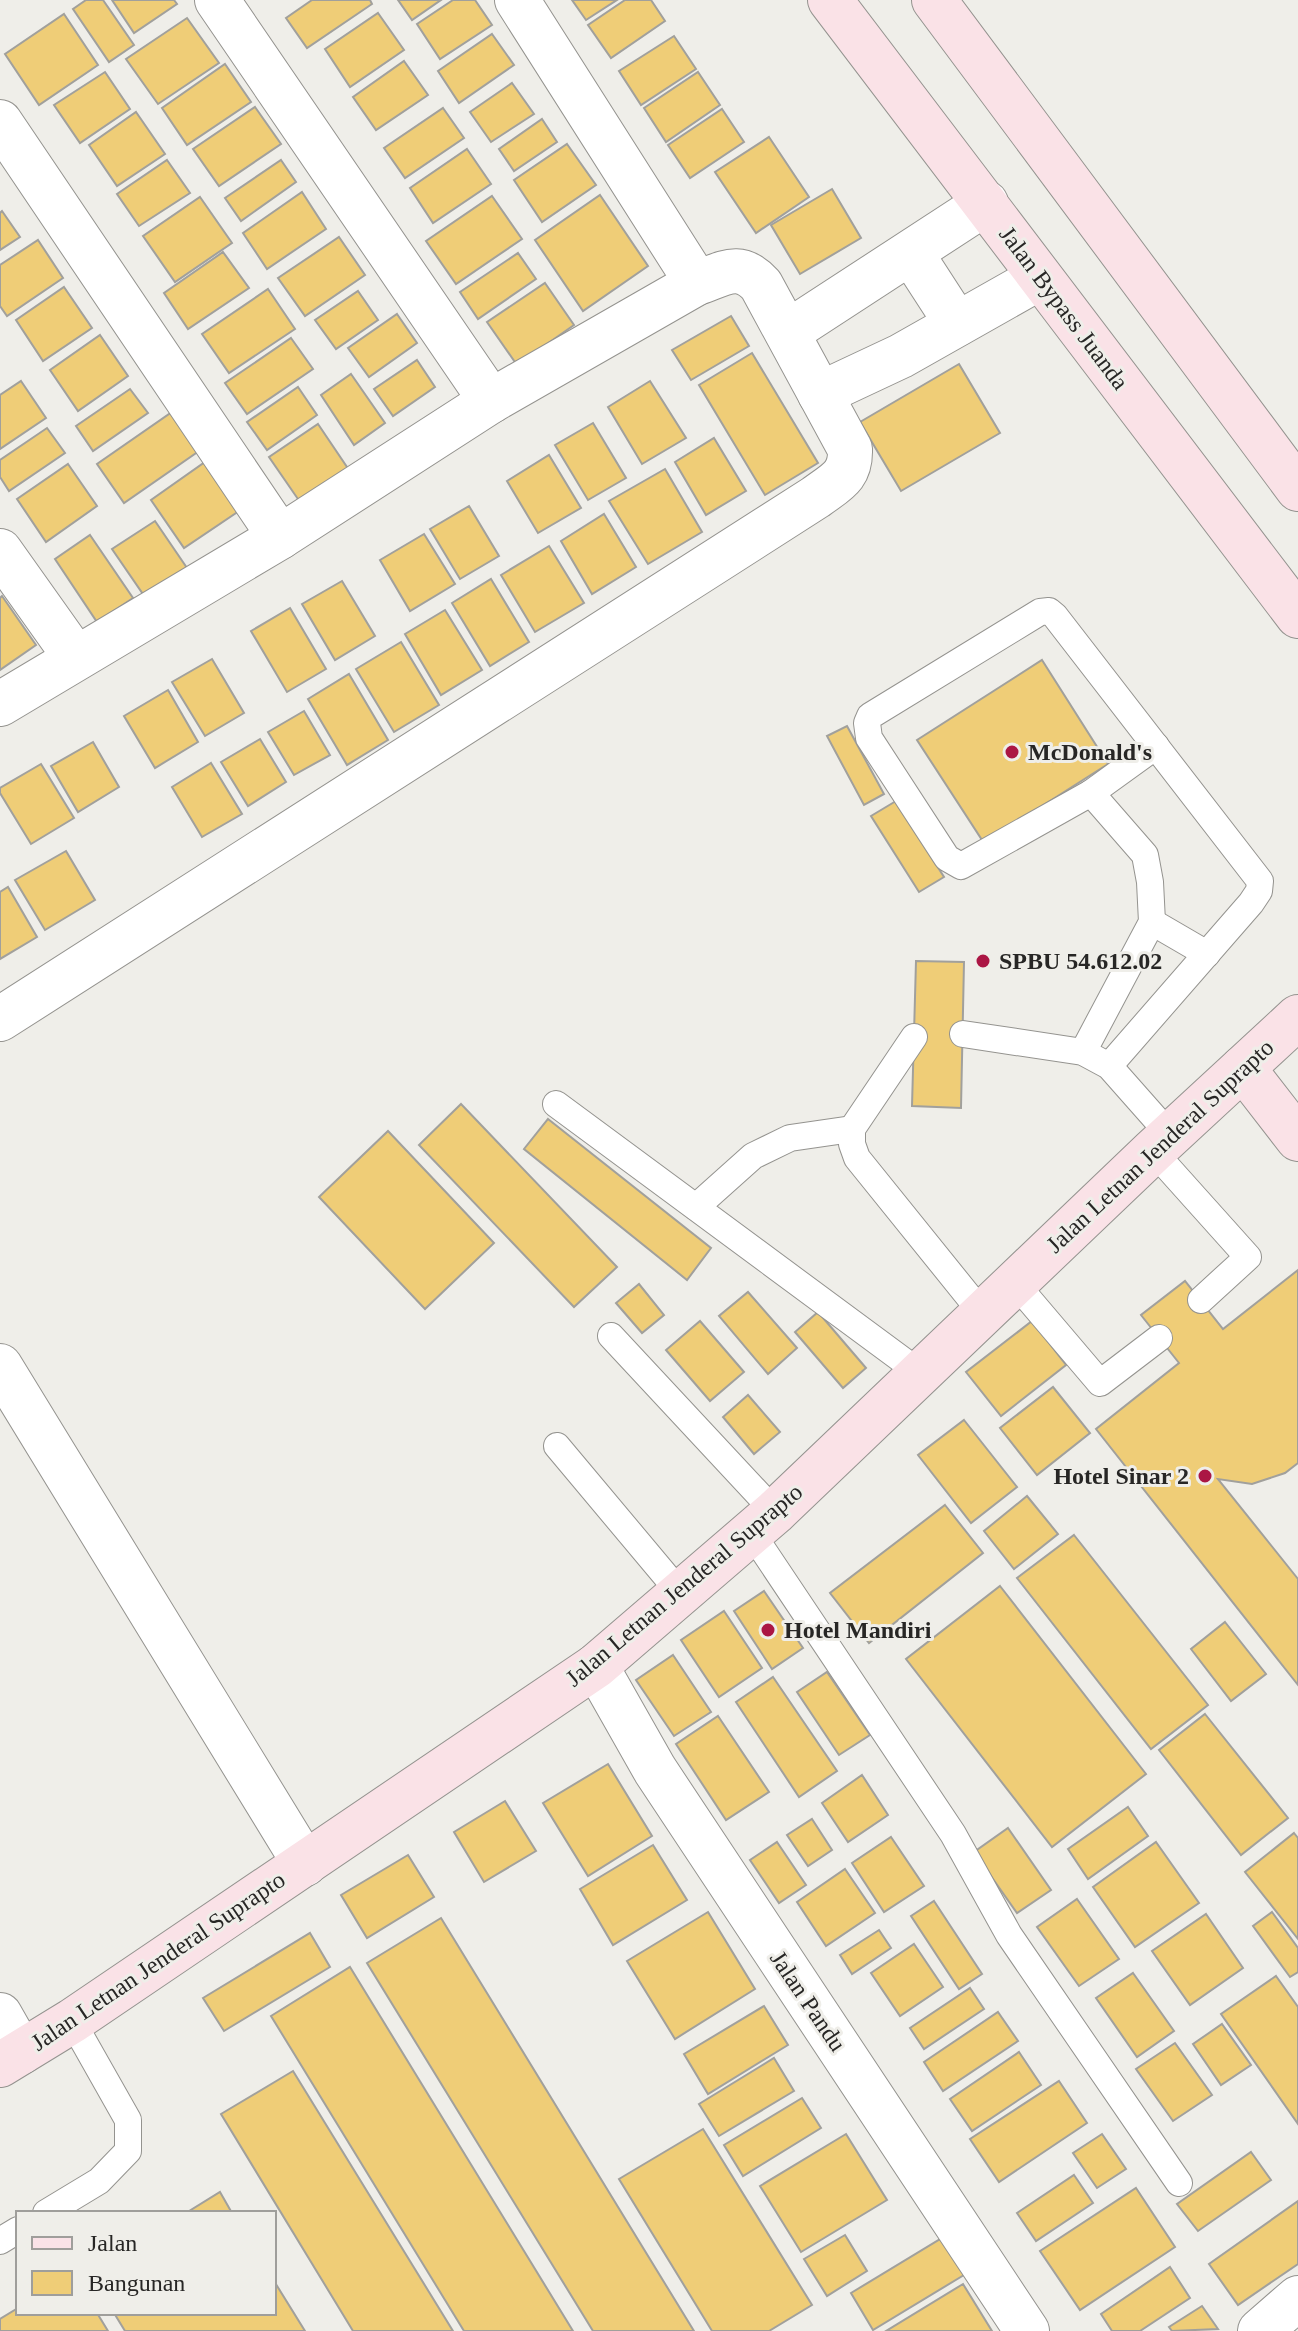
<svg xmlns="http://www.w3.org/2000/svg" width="1298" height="2331" font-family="'Times New Roman',serif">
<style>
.building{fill:#efcd77;stroke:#a1a09c;stroke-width:2}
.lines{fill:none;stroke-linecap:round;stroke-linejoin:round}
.lane-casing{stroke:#94938f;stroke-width:28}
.street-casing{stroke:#94938f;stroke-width:46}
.secondary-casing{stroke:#94938f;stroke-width:46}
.lane{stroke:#fff;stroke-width:26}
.street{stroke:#fff;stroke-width:44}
.secondary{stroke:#fae2e7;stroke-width:44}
.poi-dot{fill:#ab1644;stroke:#efeee9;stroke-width:3}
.labels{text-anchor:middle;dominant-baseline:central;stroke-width:6;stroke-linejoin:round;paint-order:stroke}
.street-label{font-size:24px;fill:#272625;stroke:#efeee9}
.poi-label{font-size:24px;font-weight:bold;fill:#272625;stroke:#efeee9;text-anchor:start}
</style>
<rect width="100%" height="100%" fill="#efeee9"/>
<!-- building -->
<g class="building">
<path d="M86,0H103L134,45L109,62L73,9Z"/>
<path d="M112,0H174L177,4L134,33Z"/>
<path d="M312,0H370L372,4L307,48L286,18Z"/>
<path d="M398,0H441L412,20Z"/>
<path d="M453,0H475L492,25L440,59L417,24Z"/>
<path d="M572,0H617L586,20Z"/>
<path d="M625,0H651L665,21L611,58L588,25Z"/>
<path d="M378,13L404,50L350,87L325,49Z"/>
<path d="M64,14L98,65L39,105L5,54Z"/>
<path d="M187,18L219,63L158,104L126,59Z"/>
<path d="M492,34L514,65L459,103L438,71Z"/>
<path d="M674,36L696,69L641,105L619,71Z"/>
<path d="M404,61L428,95L376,130L353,97Z"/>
<path d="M225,64L251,102L187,145L162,108Z"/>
<path d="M105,72L130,109L80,143L54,105Z"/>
<path d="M698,72L720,105L666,142L644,108Z"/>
<path d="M512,83L534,114L491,142L470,112Z"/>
<path d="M255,107L281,144L219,186L193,149Z"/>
<path d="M443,108L464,138L405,178L384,148Z"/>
<path d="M722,109L744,142L690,178L668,145Z"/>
<path d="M136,112L165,154L117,186L89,145Z"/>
<path d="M542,119L557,142L514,171L499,149Z"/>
<path d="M769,137L809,197L756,233L715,172Z"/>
<path d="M567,144L596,185L542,222L514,180Z"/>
<path d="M467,149L491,184L433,223L410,188Z"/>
<path d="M167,160L190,193L139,226L117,194Z"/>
<path d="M281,160L296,182L241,221L225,198Z"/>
<path d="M832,189L861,238L800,274L771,225Z"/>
<path d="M302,192L326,229L267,269L243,233Z"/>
<path d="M600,195L648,266L583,311L535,240Z"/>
<path d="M492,196L522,239L456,284L426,241Z"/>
<path d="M200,197L232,243L175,282L143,236Z"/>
<path d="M2,211L20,237L0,250V213Z"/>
<path d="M339,237L365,275L305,316L278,278Z"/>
<path d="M38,240L63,278L7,316L0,306V265Z"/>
<path d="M223,252L249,288L188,329L164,293Z"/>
<path d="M518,253L536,279L478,319L460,292Z"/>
<path d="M545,283L574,325L517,365L487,322Z"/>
<path d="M64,287L92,328L43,361L16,320Z"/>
<path d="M268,289L295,329L229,373L202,334Z"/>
<path d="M358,291L378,320L336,349L315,320Z"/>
<path d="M397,314L417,343L369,377L348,348Z"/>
<path d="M731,316L749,346L691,380L672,350Z"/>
<path d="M100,335L128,376L78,411L50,370Z"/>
<path d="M291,338L313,369L247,414L225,383Z"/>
<path d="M752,353L818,463L765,495L699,385Z"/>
<path d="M417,360L435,387L393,416L374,389Z"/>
<path d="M959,364L1000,433L901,491L860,422Z"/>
<path d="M351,374L385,423L354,445L321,395Z"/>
<path d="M21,381L46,418L0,449V395Z"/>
<path d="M650,381L686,438L642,464L608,407Z"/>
<path d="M298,387L317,415L267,450L247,422Z"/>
<path d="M130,389L148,413L93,451L76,426Z"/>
<path d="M172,412L199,451L124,503L97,464Z"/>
<path d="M593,423L626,478L588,500L555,445Z"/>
<path d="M318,424L349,470L300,502L269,457Z"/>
<path d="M47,428L65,453L9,491L0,477V460Z"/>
<path d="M714,438L746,491L706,515L675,462Z"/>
<path d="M549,455L581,508L538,533L507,481Z"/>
<path d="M205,462L239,511L184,548L151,500Z"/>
<path d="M68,464L97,506L46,542L17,499Z"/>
<path d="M665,469L702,532L648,564L609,501Z"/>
<path d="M469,506L499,556L460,579L430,529Z"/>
<path d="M604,514L636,567L592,594L561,541Z"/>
<path d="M155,521L187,568L145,597L112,549Z"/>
<path d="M424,534L455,584L410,611L380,560Z"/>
<path d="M90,535L133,598L97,622L55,559Z"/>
<path d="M549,546L584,603L535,632L501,575Z"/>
<path d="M491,579L529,642L490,666L452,603Z"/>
<path d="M342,581L375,636L335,660L302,604Z"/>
<path d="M2,596L36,645L0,670V598Z"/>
<path d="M290,608L326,669L287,692L251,631Z"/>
<path d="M445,610L482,670L441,695L405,634Z"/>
<path d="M401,642L439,705L394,732L356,669Z"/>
<path d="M212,659L244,713L205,736L172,682Z"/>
<path d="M1042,660L1108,764L984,843L917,740Z"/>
<path d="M349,674L388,740L347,765L308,699Z"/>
<path d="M168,690L198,742L155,768L124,716Z"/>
<path d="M304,711L330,755L294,775L268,732Z"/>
<path d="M847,726L884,794L864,805L827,736Z"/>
<path d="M260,739L286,782L248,806L221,762Z"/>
<path d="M93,742L119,787L78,812L51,766Z"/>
<path d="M211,763L242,814L202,837L172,787Z"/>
<path d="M41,764L74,818L31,844L0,793V788Z"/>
<path d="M896,801L944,877L919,892L871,816Z"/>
<path d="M66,851L95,900L45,930L15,880Z"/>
<path d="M8,887L37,937L0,959V892Z"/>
<path d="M916,961L964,962L961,1108L912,1106Z"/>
<path d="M461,1104L617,1267L574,1307L419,1145Z"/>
<path d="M548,1119L711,1248L687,1280L524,1149Z"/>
<path d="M388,1131L494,1243L425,1309L319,1197Z"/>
<path d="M1298,1270V1463L1285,1473L1252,1484L1218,1479L1298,1579V1685L1096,1429L1179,1363L1141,1315L1185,1281L1223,1329Z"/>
<path d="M639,1284L664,1315L642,1333L616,1303Z"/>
<path d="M748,1292L797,1348L768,1374L719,1316Z"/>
<path d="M818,1312L866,1368L843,1388L795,1332Z"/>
<path d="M700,1321L744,1372L710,1401L666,1350Z"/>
<path d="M1032,1321L1066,1365L1001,1416L966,1372Z"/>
<path d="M1053,1387L1090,1433L1037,1475L1000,1428Z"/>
<path d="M748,1395L780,1432L754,1454L723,1417Z"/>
<path d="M964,1420L1017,1487L971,1523L918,1455Z"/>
<path d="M1027,1496L1058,1534L1014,1569L984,1531Z"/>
<path d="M945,1505L983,1553L869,1643L830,1593Z"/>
<path d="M1074,1535L1208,1705L1151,1749L1017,1578Z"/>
<path d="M1000,1586L1146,1774L1052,1847L906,1659Z"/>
<path d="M764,1591L803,1648L772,1669L734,1611Z"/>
<path d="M724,1611L762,1668L719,1697L681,1640Z"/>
<path d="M1225,1622L1266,1674L1231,1701L1191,1649Z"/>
<path d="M673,1655L711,1712L674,1736L636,1680Z"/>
<path d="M827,1672L870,1735L839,1755L797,1692Z"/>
<path d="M773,1677L837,1771L799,1797L736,1702Z"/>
<path d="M1205,1714L1288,1818L1241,1855L1159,1750Z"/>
<path d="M718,1716L769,1792L726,1820L676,1744Z"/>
<path d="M608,1764L652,1836L588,1876L543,1803Z"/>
<path d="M862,1775L888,1815L848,1842L822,1803Z"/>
<path d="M505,1801L536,1851L484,1882L454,1832Z"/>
<path d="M1128,1807L1148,1836L1088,1879L1068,1849Z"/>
<path d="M812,1819L832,1850L808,1866L787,1835Z"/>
<path d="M1008,1828L1051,1890L1017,1913L974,1852Z"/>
<path d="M1294,1833L1298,1838V1939L1245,1872Z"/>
<path d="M891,1837L924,1886L884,1912L852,1863Z"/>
<path d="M777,1842L806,1885L779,1903L750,1860Z"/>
<path d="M1156,1842L1199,1903L1135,1947L1093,1887Z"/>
<path d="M653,1845L687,1900L613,1945L580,1889Z"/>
<path d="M408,1855L434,1897L367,1938L341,1895Z"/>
<path d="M845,1869L875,1913L826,1946L797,1902Z"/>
<path d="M1077,1899L1119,1959L1079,1986L1037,1927Z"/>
<path d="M934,1901L982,1974L959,1989L911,1916Z"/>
<path d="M708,1912L755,1989L675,2039L627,1961Z"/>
<path d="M1272,1912L1298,1948V1972L1290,1977L1253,1926Z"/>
<path d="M1206,1914L1243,1968L1190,2005L1152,1951Z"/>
<path d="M441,1918L694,2331H593L367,1963Z"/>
<path d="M879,1930L891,1948L852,1974L840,1955Z"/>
<path d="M310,1933L330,1967L224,2031L203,1998Z"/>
<path d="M914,1944L943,1987L900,2016L871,1973Z"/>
<path d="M350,1967L573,2331H464L271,2016Z"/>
<path d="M1133,1973L1174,2031L1137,2057L1096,1998Z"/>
<path d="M1276,1976L1298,2007V2124L1221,2014Z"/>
<path d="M970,1988L984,2009L924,2049L910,2028Z"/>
<path d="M764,2006L788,2045L708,2094L684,2054Z"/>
<path d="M998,2012L1018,2041L943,2091L924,2062Z"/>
<path d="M1222,2024L1251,2065L1221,2085L1193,2044Z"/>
<path d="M1175,2043L1212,2095L1173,2121L1136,2069Z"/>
<path d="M1019,2052L1041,2085L972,2131L950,2099Z"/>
<path d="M774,2058L794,2091L719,2136L699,2104Z"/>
<path d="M293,2071L453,2331H353L221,2114Z"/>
<path d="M1059,2081L1087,2123L999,2182L970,2139Z"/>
<path d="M802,2098L821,2128L743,2176L724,2145Z"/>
<path d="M703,2129L812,2305L769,2331H712L619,2179Z"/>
<path d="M846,2134L887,2200L801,2252L760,2186Z"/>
<path d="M1102,2134L1126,2169L1097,2188L1073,2153Z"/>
<path d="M1251,2152L1271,2180L1198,2231L1177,2204Z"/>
<path d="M1074,2175L1093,2203L1036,2241L1017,2213Z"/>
<path d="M1136,2188L1175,2247L1080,2310L1040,2251Z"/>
<path d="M220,2192L232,2213H186Z"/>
<path d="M1298,2201V2264L1238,2305L1209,2264Z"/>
<path d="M845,2235L867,2271L827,2296L804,2259Z"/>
<path d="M942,2238L964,2275L873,2330L851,2293Z"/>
<path d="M1170,2267L1190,2298L1140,2331H1112L1101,2314Z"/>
<path d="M274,2281L305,2331H125L114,2313H274Z"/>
<path d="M963,2284L992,2331H886Z"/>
<path d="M1202,2306L1218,2329L1172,2331L1169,2327Z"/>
<path d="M18,2308V2313H97L108,2331H0V2319Z"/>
</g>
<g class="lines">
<defs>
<g id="lane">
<path d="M1091,793L1156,746"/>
<path d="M1152,922L1207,954"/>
<path d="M963,1034L1083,1052L1109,1066L1170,1135"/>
<path d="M914,1037L852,1129V1144L857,1158L982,1313"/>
<path d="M1083,1052L1152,922L1150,882L1145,855L1091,793L961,866L947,858L869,738L867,723L870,716L1040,612L1049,611L1055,616L1260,881L1259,891L1251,903L1109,1066"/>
<path d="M556,1104L920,1373"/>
<path d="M1153,1151L1248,1257L1201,1300"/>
<path d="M696,1207L753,1156L790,1138L852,1129"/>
<path d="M1015,1283L1100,1383L1159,1338"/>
<path d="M611,1336L775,1512"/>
<path d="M557,1446L681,1594"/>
<path d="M751,1532L953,1834L1009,1935L1179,2183"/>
<path d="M46,2213L99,2181L128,2151V2120L72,2021"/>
<path d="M0,2241L18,2230"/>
</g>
<g id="street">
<path d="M217,0L491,401"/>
<path d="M517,0L697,283"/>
<path d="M0,122L280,537"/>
<path d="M911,253L957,324"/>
<path d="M788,332L986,203"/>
<path d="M820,394L901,356L1039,278"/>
<path d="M0,551L76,658"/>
<path d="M0,704L280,537L491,401L697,283C724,274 739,261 761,285L850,449C851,477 836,482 816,497L0,1019"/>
<path d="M0,1366L305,1864"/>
<path d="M596,1666L655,1770L1027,2331"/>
<path d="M0,2015L21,2052"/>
<path d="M1260,2331L1298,2298"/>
</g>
<g id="secondary">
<path d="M830,0L1298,616"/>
<path d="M934,0L1298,489"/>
<path d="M1243,1068L1298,1139"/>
<path d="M0,2065L72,2021L596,1666L775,1512L1153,1151L1298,1017"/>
</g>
</defs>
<!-- lane casing -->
<use href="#lane" class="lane-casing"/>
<!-- street casing -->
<use href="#street" class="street-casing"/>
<!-- secondary casing -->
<use href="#secondary" class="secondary-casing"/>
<!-- lane -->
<use href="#lane" class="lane"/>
<!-- street -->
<use href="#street" class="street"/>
<!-- secondary -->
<use href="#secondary" class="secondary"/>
</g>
<!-- markers -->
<g class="poi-dot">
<circle cx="1012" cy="752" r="8"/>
<circle cx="983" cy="961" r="8"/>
<circle cx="1205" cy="1476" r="8"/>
<circle cx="768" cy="1630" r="8"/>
</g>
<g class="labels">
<!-- street labels -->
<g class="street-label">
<text transform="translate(1064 308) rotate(53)">Jalan Bypass Juanda</text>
<text transform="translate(1160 1146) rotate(-43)">Jalan Letnan Jenderal Suprapto</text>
<text transform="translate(684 1585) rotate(-40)">Jalan Letnan Jenderal Suprapto</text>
<text transform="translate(158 1961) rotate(-34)">Jalan Letnan Jenderal Suprapto</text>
<text transform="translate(808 2001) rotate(56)">Jalan Pandu</text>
</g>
<!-- poi labels -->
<g class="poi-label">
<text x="1028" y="752">McDonald's</text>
<text x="999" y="961">SPBU 54.612.02</text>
<text x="1189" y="1476" text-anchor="end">Hotel Sinar 2</text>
<text x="784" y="1630">Hotel Mandiri</text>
</g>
</g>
<!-- legend -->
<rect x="16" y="2211" width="260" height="104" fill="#efeee9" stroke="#9f9e9b" stroke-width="2"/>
<rect x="32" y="2237" width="40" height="12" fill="#fae2e7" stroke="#9f9e9b" stroke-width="2"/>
<text x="88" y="2251" font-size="24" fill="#272625">Jalan</text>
<rect x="32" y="2271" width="40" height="24" fill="#efcd77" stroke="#9f9e9b" stroke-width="2"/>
<text x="88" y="2291" font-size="24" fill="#272625">Bangunan</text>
</svg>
